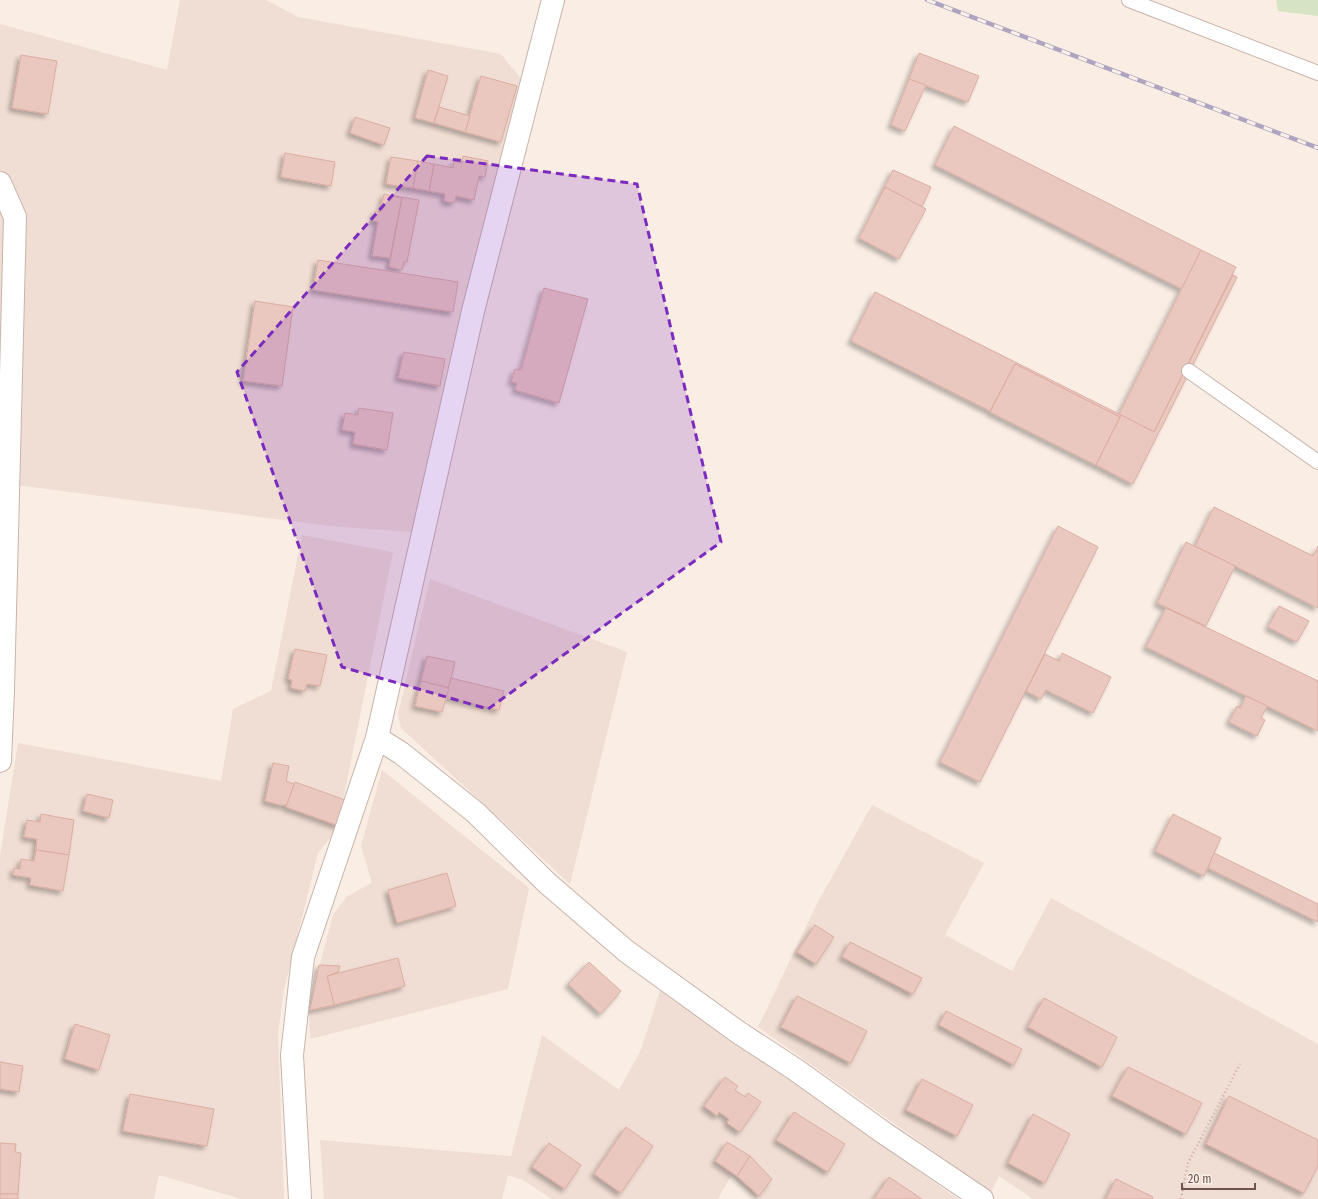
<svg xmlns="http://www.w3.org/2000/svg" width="1318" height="1199" font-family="'Fira Sans Condensed',sans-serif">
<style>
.residential{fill:#f0ddd3}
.green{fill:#d7e4c4}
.building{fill:#ebc8bf;stroke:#dbada1;filter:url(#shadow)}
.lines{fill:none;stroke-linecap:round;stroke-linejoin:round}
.service-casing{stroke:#c8b4ac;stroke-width:16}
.minor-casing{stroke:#c8b4ac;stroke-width:24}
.path{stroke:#cfaba2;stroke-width:2.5;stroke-dasharray:1 3;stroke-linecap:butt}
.service{stroke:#fff;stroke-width:14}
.minor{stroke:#fff;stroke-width:22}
.rail-casing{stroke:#aea4c0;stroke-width:4.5}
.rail{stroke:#fcf1e9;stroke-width:3;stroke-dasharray:9;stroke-linecap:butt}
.marked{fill:#7b2cbf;fill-opacity:0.2;stroke:#7b2cbf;stroke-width:3;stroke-dasharray:8 5;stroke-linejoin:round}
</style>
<defs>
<filter id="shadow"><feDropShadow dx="-3.5" dy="3.5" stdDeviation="2" flood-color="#0004"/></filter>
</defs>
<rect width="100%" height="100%" fill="#f9ede4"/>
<!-- residential -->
<g class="residential">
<path d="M180,0H266L298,17L501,54L526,85L423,533L329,526L9,484L0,424V24L167,70Z"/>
<path d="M302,535L393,552L337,830L318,853L284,989L278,1034L284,1199H241L159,1175L154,1199H0V856L18,743L221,781L233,709L271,691Z"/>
<path d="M430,579L627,652L570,884L401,728L398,714Z"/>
<path d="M382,770L529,888L508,989L310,1039L309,1006L333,915L347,896L372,883L361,846Z"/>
<path d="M872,805L984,863L945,935L1012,971L1051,898L1318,1044V1199H1033L999,1176L991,1192L758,1027L818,902Z"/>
<path d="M661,988L958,1199H757L731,1176L718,1199H552L523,1180L508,1175L502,1199H324L320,1140L511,1156L542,1035L619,1090L640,1052Z"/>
</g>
<!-- green -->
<path class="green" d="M1276,0H1318V16L1278,11Z"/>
<!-- building -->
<g class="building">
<path d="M919,53L979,76L968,102L909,79Z"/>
<path d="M21,55L57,61L48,114L12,108Z"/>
<path d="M428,70L448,76L434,123L415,118Z"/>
<path d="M481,76L517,86L501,142L465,132Z"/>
<path d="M909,79L926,85L905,131L891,125Z"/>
<path d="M439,107L470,116L465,132L434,123Z"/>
<path d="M355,117L390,128L384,145L350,133Z"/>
<path d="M954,126L1201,250L1182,289L935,165Z"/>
<path d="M285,153L335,162L331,186L281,177Z"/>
<path d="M463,156L488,161L485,177L479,176L474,200L456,196L454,203L444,201L445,194L429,191L434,164L453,168L454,161L462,163Z"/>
<path d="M391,157L418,161L413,188L386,184Z"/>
<path d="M418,161L434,164L429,191L413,188Z"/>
<path d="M893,170L931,187L922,207L885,187L878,200Z"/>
<path d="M885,187L926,209L899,259L859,238Z"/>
<path d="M384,194L402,198L390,258L372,256L378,222L373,221L375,211L380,212Z"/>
<path d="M395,196L419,200L407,262H404L402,270L389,267L402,198Z"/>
<path d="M1201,250L1236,267L1154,432L1119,414Z"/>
<path d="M318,260L458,282L453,312L313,290Z"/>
<path d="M1233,275L1237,277L1133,484L1096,465L1121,415L1154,432Z"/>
<path d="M544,288L588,299L559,403L515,390L517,383L511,382L515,369L521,370Z"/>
<path d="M875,292L1121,415L1120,417L1015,364L990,411L851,341Z"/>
<path d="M255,301L293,307L282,386L243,381Z"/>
<path d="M404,352L445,359L440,386L398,378Z"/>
<path d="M1015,364L1120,417L1096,465L990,412Z"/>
<path d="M359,408L393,413L387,450L353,444L355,432L342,430L345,413L358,415Z"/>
<path d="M1214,507L1313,556L1318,546V608L1195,546Z"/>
<path d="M1058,526L1098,547L980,782L940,762Z"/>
<path d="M1186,542L1235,566L1206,626L1157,603Z"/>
<path d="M1279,606L1309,621L1297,642L1268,627Z"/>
<path d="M1166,608L1318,681V731L1146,647Z"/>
<path d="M295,649L327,655L320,686L307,684L305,691L291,688L292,680L288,679Z"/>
<path d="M1062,653L1111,677L1093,713L1046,690L1041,699L1026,691L1045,654L1059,661Z"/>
<path d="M427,656L455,662L449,688L421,681Z"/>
<path d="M451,678L504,691L499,710L446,697Z"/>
<path d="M421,681L449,688L442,712L415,706Z"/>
<path d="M1246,696L1267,706L1261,718L1265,720L1257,736L1229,722L1237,706L1240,708Z"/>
<path d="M273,763L289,766L286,781L294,784L287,805H280L265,801Z"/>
<path d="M295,782L348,801L339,826L286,807Z"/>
<path d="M87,794L113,800L109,818L83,811Z"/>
<path d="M41,814L74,820L69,855L36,850L37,839L24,837L27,820L40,822Z"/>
<path d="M1173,814L1221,838L1204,876L1155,851Z"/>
<path d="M36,850L69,855L63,891L30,885L31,878L13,875L14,868L20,869L21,859L34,861Z"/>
<path d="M1214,853L1318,904V922L1208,868Z"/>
<path d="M447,873L456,906L397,923L388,890Z"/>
<path d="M815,925L834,937L816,964L797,952Z"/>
<path d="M850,942L922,978L913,994L842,957Z"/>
<path d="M398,958L405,986L334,1005L327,976Z"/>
<path d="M589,962L621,991L601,1014L568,984Z"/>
<path d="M319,965L340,966L338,972L327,976L334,1005L310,1010Z"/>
<path d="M797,996L867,1031L851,1063L781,1027Z"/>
<path d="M1044,998L1117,1037L1102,1067L1028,1027Z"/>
<path d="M946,1011L1022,1049L1014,1065L939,1025Z"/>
<path d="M75,1024L110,1035L99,1070L65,1059Z"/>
<path d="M0,1062L23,1066L19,1092L0,1089Z"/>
<path d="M1128,1067L1202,1103L1186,1134L1112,1096Z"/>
<path d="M725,1077L738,1086L735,1090L745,1097L748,1093L761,1102L740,1132L727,1123L729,1119L719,1112L717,1116L704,1106Z"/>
<path d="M922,1079L973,1105L957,1136L906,1110Z"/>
<path d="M130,1094L214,1109L207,1146L123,1131Z"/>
<path d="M1229,1096L1318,1140V1166L1304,1193L1206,1144Z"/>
<path d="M794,1112L845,1144L828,1172L776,1140Z"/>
<path d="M1033,1114L1070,1134L1045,1183L1008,1163Z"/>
<path d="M626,1127L653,1146L621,1193L594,1174Z"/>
<path d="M727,1142L750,1156L737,1176L715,1161Z"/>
<path d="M0,1143L16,1144L15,1152L21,1153L18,1194H0Z"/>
<path d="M549,1143L581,1165L565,1189L532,1167Z"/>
<path d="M750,1156L772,1179L759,1196L737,1176Z"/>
<path d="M889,1177L922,1199H874Z"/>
<path d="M1116,1179L1153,1197L1152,1199H1106Z"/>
<rect x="0" y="1194" width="18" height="5"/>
</g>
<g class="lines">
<defs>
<g id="service">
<path d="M1129,0L1318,73"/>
<path d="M1189,371L1318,462"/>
</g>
<g id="minor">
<path d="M0,183L15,217L3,690L0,761"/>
<path d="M377,738L401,753L476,813L547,883L626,951L738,1032L796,1070L884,1133L982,1199"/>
<path d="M300,1199L292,1055L303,957L377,738L473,311L553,0"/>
</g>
</defs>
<!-- service casing -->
<use href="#service" class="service-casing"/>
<!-- minor casing -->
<use href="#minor" class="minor-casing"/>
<!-- path -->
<path class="path" d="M1181,1199L1188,1163L1240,1064"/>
<!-- service -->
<use href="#service" class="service"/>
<!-- minor -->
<use href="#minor" class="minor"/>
<defs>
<path id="rail" d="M927,0L1318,148"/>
</defs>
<!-- rail casing -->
<use href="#rail" class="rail-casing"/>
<!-- rail -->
<use href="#rail" class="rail"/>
</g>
<!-- marked area -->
<path class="marked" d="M427,156L637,184L721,542L488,709L342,667L237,372Z"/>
<!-- scale -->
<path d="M1182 1183v6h73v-6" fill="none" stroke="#6e524d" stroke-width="2"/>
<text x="1188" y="1183" font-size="12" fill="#6e524d" stroke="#fcf1e9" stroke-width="3" paint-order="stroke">20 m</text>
</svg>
